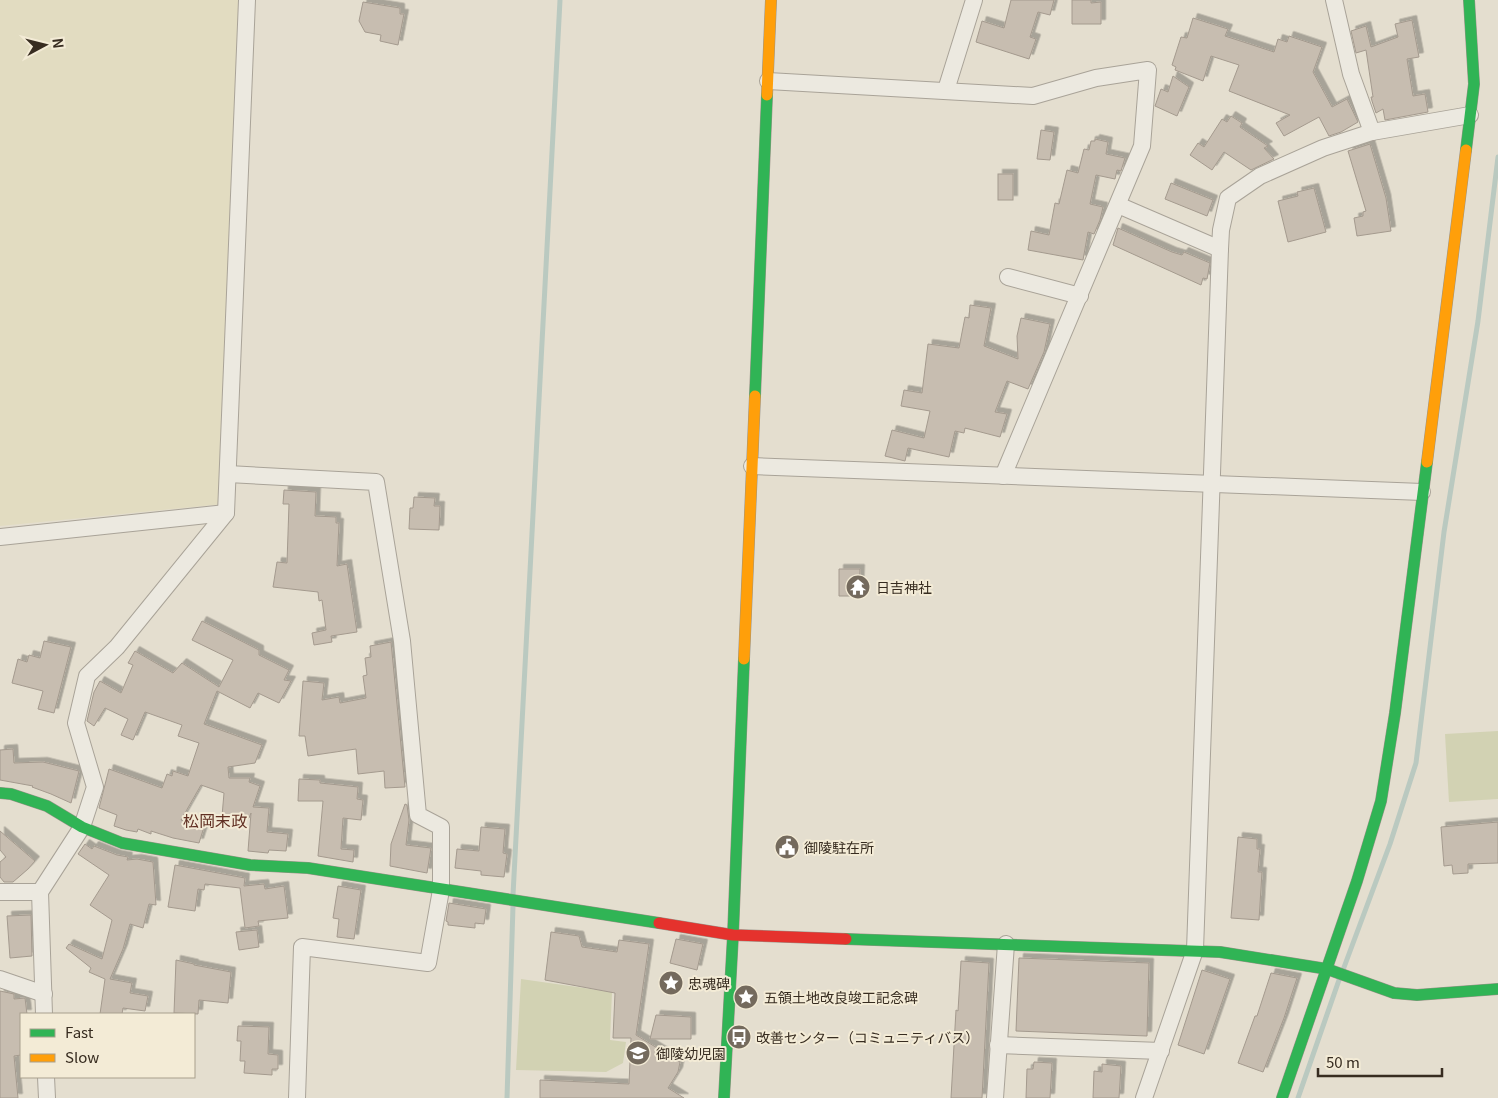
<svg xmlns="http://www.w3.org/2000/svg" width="1498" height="1098" font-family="Georgia,'Noto Sans JP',serif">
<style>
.farmland{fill:#e2dcc1}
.green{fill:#d2d2b3}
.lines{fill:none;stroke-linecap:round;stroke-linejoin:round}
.stream{stroke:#bac9c0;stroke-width:5}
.building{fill:#c7bdb0;stroke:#a49a8e;filter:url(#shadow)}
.street-casing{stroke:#a9a398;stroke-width:18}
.fast-casing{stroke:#999388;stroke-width:12}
.slow-casing{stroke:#999388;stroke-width:12}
.jam-casing{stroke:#999388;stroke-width:12}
.street{stroke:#ece9e0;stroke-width:16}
.fast{stroke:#30b455;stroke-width:11}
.slow{stroke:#ff9f0a;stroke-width:11}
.jam{stroke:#e5322d;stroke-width:11}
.labels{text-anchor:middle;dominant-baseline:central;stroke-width:4;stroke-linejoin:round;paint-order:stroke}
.poi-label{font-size:14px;fill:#372c20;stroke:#f3ebd6;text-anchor:start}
.quarter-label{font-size:16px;fill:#613023;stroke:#f3ebd6}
</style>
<defs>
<filter id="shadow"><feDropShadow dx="4.5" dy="-4.5" stdDeviation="0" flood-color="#0004"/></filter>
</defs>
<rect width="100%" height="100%" fill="#e4decf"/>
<!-- farmland -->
<path class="farmland" d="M0,0H239L223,504L0,526Z"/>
<!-- green -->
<g class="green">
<path d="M1498,731V799L1449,802L1445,734Z"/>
<path d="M521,979L612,992L610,1040L626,1042L623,1063L606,1072L516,1070Z"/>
</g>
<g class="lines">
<!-- stream -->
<g class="stream">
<path d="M513,895L560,0"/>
<path d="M1343,970L1390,844L1416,763L1444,532L1478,321L1498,157"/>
<path d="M507,1098L513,906"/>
<path d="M1298,1098L1339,980"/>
</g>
</g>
<!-- building -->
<g class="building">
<path d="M1011,0H1054L1050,15L1038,12L1030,37L1036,39L1029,59L976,42L982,21L1004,28Z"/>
<path d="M1072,0H1091V3L1101,2V24H1072Z"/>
<path d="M363,2L400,8V14H404L398,45L380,41L381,35L365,32L359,21Z"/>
<path d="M1193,18L1228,29L1225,36L1274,52L1278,39L1287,42L1289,36L1322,47L1313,72L1332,107L1347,99L1358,122L1341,132L1329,136L1319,117L1284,136L1276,123L1290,115L1229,91L1239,65L1211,56L1203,81L1175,70L1176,67L1172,65L1181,37L1187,38Z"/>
<path d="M1412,20L1419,57L1407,59L1413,96L1425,94L1428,112L1385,120L1383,109L1376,113L1372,101L1371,97H1373L1366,50L1356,53L1351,31L1366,26L1371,47L1398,37L1395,24Z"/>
<path d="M1173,76L1189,87L1177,116L1155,106L1161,89L1168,92Z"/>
<path d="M1231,116L1242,123L1240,127L1268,146L1264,148L1274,159L1251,170L1224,152L1212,170L1190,155L1198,143L1204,147L1222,119L1227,122Z"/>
<path d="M1041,130L1054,132L1050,160L1037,159Z"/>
<path d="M1095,139L1108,142L1106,154L1125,158L1121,171L1117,170L1115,179L1096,175L1090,204L1103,207L1100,220L1094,234L1088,232L1083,260L1028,250L1031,231L1049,235L1055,203L1059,204L1067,170L1078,173L1084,149L1089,150L1091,141H1095Z"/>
<path d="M1370,144L1386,198L1391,231L1357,236L1354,218L1363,216V212L1366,211L1348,151Z"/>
<rect x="998" y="174" width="15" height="26"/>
<path d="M1171,183L1213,200L1207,216L1165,199Z"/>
<path d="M1314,188L1326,232L1288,242L1278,201L1298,196L1297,192Z"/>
<path d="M1118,228L1172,252L1182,255L1184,252L1210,263L1207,279L1203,278L1201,285L1113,245Z"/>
<path d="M970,305L991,308L984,346L1018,359L1017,336L1021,318L1050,324L1044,352L1028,389L1007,381L995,412L1007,414L1000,437L965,428L964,433L955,431L949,457L908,448L905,461L885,456L892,430L924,438L930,411L901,406L904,390L922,393L928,344L959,348L965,317L969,318Z"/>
<path d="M284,490L316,492L315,516L336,517V523H339L337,566L347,564L357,632L331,636L332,642L314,645L312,633L326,630L322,600L319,601L318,592L273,587L277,562L287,563L289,504H283Z"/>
<path d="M414,497L435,498L434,506H440L439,530L409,529L410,508H413Z"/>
<path d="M839,569H860L859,596H839Z"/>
<path d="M202,621L259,650V655L289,670L284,680L291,681L279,703L258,693L250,708L217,691L204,724L262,745L255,763L228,767L229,778H250L249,782L260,786L253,807L269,808L267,832L288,834L286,851L269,850L268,853L248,851L251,813L249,818L222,816L224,793L201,785L181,820L204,827L199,843L173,838L151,831V834L138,829L137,832L126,830L114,826L117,815L99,808L109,769L162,788L167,774L172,776L173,771L188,776L199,743L178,736L182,725L145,712L133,740L121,735L128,719L105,708L94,726L87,721L94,692L100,681L121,693L133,665L128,663L135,651L173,673L182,663L219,687L233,660L192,640Z"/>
<path d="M44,641L71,647L54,713L38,709L43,691L12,683L18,659L27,662L29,655L40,658Z"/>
<path d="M391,642L405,787L385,788L384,771L358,774L356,749L308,756L305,736H299L303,681L324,683L322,700L339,697L340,703L366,698L363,676L367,675L365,658L371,657L370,646Z"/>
<path d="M13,749L14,763L43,762L79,771L71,803L51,794L32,787L33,786L0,780V750Z"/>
<path d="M299,779L320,780V783L358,787L357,799L363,800L361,820L343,818L341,849L354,850L353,862L318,856L323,801H298Z"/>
<path d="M405,804L407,805L409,820L406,845L431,848L427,873L390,866L391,844Z"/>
<path d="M1498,822V863L1468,864V873L1453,874L1452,865L1444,866L1441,827Z"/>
<path d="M481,827L505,829L503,853L507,854L504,877L481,875V871L455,868L457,849L479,851Z"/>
<path d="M0,831L35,861L28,869L13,882H4L0,877V862L6,857L0,850Z"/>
<path d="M1238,837L1257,839V849H1260L1258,872H1262L1259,920L1231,918Z"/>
<path d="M85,844L92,849L94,846L117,855L128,857L127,860L137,859L153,862L156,905L149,904L143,928L130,924L123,949L110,979L132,983L130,993L148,996L145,1011L123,1008L122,1014H100L105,979L89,972L91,968L66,948L69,944L102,959L112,920L90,905L109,875L78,854Z"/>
<path d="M175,865L245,878L244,886L264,884L265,889L284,886L288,918L258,921L259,926L245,928L240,888L205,884L204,890L198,889L195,911L168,907Z"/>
<path d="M338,886L361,890L354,939L337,937L339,919L333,918Z"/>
<path d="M449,903L486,909L484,924L475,923V928L448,925V922L446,921Z"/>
<path d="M31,915L32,956L10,958L7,916Z"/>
<path d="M257,930L259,947L239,950L236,932Z"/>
<path d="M551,932L579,936L582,947L617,952L619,940L649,944L636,1035L680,1062L678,1072L668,1088L684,1098H540V1080L629,1084L631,1038H613L615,993L545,980Z"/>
<path d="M676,939L703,944L697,970L670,963Z"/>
<path d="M1019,958L1149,963L1147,1036L1016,1031Z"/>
<path d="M176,960L194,964V965L231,972L228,1003L199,1000L198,1014L174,1013Z"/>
<path d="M961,961L989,963L982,1098H951L956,1010L958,1011Z"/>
<path d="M1202,970L1230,979L1204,1054L1178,1045Z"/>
<path d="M1271,973L1297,978L1284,1018L1263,1072L1238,1063L1255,1016H1257Z"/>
<path d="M0,991L14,994V999L25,998L27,1014H21V1055L14,1056L18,1098H0Z"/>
<path d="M656,1015L691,1017V1039H650Z"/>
<path d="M238,1026L269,1027L268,1054L278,1055V1069H272V1075L244,1073L245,1061H240L241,1041H237Z"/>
<path d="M1034,1062L1052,1063L1050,1098H1026L1027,1069H1033Z"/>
<path d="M1102,1064L1121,1066L1119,1098H1093L1094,1071L1102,1072Z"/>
</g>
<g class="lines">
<defs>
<g id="street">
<path d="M1334,0L1351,74L1372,132"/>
<path d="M768,81L1033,96L1096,78L1148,70L1142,146L1003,476"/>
<path d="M946,90L974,0"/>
<path d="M1118,205L1220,249"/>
<path d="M1008,277L1080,296"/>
<path d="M752,466L1422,492"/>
<path d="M228,474L376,482L402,641L418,815L441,827V890L428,963L302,947L297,1098"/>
<path d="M0,537L226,513"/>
<path d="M0,892H40"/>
<path d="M0,979L44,994"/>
<path d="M44,1014L40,892L82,827L95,787L76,723L87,676L117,647L226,513L247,0"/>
<path d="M998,1045L1161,1051"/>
<path d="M46,1077L47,1098"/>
<path d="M995,1098L1006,944"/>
<path d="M1144,1098L1195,950L1220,249L1221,230L1228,198L1260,176L1323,148L1372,132L1470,115"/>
</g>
<g id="fast">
<path d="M1466,150L1474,84L1469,0"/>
<path d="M755,396L767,95"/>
<path d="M0,793L11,794L47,806L82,827L122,843L250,865L308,868L659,923"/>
<path d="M846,939L1220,952L1327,969L1394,993L1417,995L1498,989"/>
<path d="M724,1098L733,935L744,659"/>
<path d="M1282,1098L1357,881L1381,801L1395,713L1427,462"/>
</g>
<g id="slow">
<path d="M767,95L771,0"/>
<path d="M1427,462L1466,150"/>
<path d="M744,659L755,396"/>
</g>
<path id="jam" d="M659,923L733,935L846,939"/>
</defs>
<!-- street casing -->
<use href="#street" class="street-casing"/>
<!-- fast casing -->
<use href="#fast" class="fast-casing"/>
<!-- slow casing -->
<use href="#slow" class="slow-casing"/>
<!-- jam casing -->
<use href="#jam" class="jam-casing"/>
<!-- street -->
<use href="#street" class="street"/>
<!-- fast -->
<use href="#fast" class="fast"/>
<!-- slow -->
<use href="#slow" class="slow"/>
<!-- jam -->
<use href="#jam" class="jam"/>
</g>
<!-- icons -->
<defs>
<symbol id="temple-disc" viewBox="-11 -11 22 22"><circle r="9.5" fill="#746a5d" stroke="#f3ebd6"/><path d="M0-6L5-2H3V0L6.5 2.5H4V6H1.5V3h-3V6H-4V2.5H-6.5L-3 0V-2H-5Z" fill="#fff"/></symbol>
<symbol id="civic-disc" viewBox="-11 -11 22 22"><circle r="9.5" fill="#746a5d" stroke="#f3ebd6"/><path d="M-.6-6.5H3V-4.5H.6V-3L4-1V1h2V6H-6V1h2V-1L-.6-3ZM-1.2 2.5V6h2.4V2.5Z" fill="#fff"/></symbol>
<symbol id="sight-disc" viewBox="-11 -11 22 22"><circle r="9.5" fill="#746a5d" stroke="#f3ebd6"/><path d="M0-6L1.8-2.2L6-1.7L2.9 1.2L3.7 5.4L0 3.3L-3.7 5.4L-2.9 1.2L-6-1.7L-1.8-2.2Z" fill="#fff"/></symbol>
<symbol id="bus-disc" viewBox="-11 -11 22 22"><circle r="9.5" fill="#746a5d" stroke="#f3ebd6"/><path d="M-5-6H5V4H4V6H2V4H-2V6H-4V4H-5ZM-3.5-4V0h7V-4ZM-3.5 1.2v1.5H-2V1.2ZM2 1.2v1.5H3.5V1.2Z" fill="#fff"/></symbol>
<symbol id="school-disc" viewBox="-11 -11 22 22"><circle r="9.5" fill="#746a5d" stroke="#f3ebd6"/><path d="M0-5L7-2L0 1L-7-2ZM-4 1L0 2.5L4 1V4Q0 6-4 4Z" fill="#fff"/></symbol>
</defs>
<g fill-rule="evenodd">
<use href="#temple-disc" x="844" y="573" width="28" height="28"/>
<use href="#civic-disc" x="773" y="833" width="28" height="28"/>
<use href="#sight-disc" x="657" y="969" width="28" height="28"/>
<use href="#sight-disc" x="732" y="983" width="28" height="28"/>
<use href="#bus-disc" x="725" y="1023" width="28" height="28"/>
<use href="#school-disc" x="624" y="1039" width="28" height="28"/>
</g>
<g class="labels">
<!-- poi labels -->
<g class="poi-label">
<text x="876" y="587">日吉神社</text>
<text x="804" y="847">御陵駐在所</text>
<text x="688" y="983">忠魂碑</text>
<text x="764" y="997">五領土地改良竣工記念碑</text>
<text x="756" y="1037">改善センター（コミュニティバス）</text>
<text x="656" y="1053">御陵幼児園</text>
</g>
<!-- quarter labels -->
<g class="quarter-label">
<text x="215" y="820">松岡末政</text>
</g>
</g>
<!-- legend -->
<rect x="20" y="1013" width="175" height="65" fill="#f3ebd6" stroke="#a89f8d"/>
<rect x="30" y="1029" width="25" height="8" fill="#30b455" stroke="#a89f8d"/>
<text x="65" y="1038" font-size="15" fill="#372c20">Fast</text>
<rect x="30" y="1054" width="25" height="8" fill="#ff9f0a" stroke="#a89f8d"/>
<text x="65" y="1063" font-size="15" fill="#372c20">Slow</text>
<!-- north arrow -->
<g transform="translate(45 45) rotate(83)" stroke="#f3ebd6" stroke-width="4" paint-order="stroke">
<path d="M0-4L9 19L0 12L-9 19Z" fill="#372c20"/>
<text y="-8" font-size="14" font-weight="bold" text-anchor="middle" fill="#372c20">N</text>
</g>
<!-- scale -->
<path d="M1318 1068v8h124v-8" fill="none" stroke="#372c20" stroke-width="2.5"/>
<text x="1326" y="1068" font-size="15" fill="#372c20" stroke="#f3ebd6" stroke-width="4" paint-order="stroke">50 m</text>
</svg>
